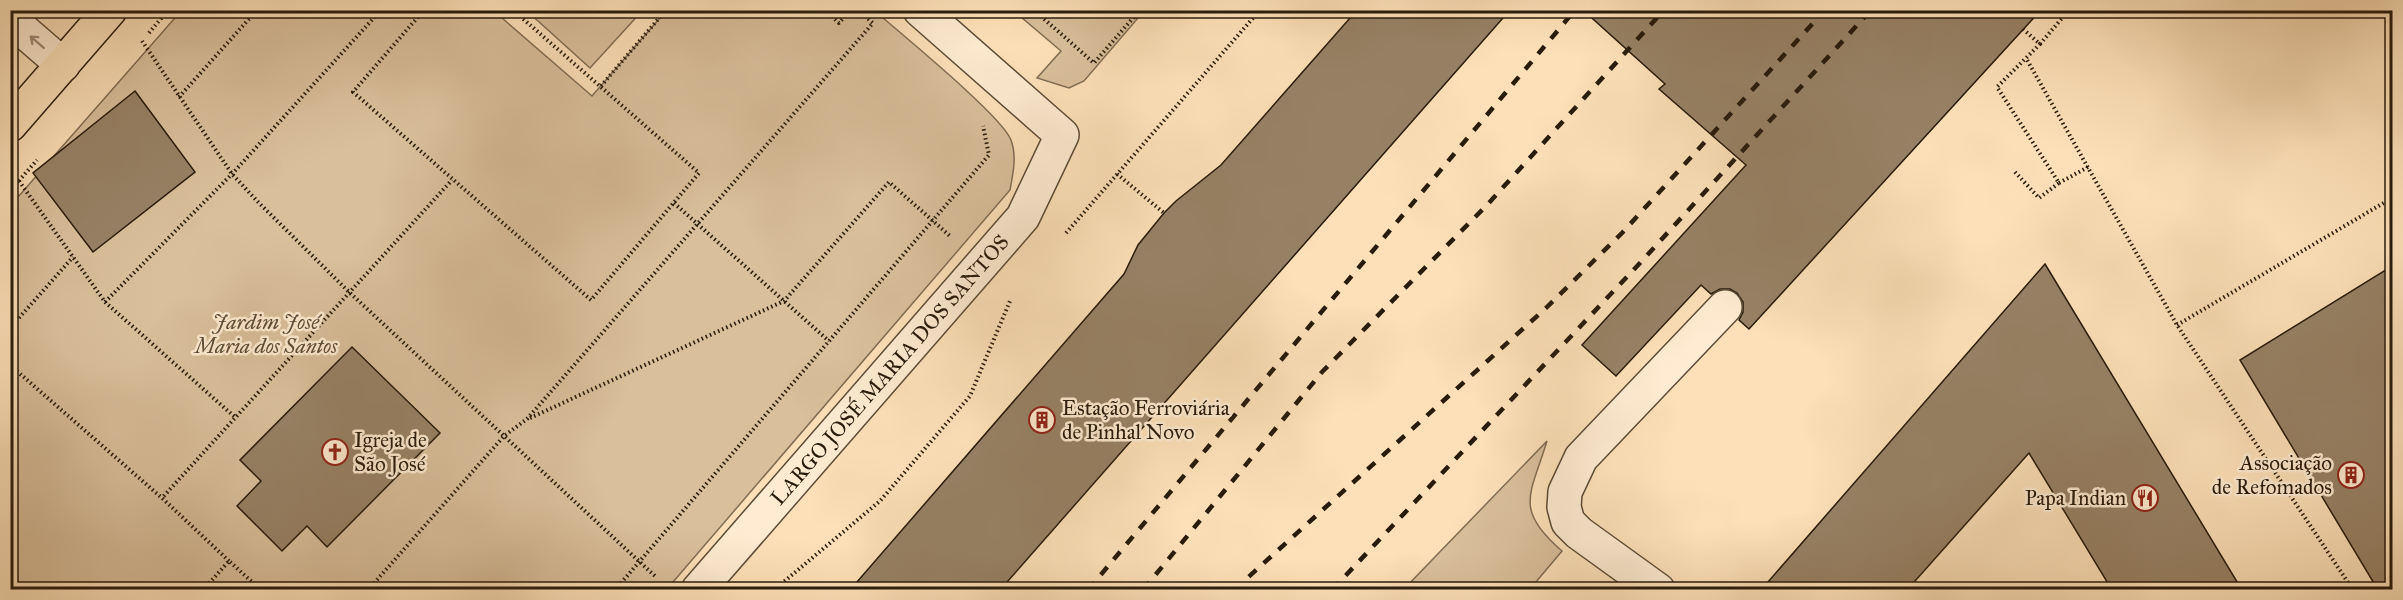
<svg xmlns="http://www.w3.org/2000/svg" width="2403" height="600" font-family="'IM FELL Great Primer',serif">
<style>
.green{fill:#d9bf9b;stroke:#806d54;stroke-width:1.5}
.building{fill:#978165;stroke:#281b0c;stroke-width:1.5}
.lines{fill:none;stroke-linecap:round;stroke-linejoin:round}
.minor-casing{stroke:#5d4c37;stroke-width:36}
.major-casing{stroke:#281b0c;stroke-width:36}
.path{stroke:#281b0c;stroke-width:4;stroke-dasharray:1.5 3;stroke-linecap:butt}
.minor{stroke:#feebd1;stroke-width:33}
.major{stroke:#fde0b8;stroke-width:33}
.rail{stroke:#281b0c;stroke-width:4.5;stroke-dasharray:10 10;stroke-linecap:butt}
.oneway{stroke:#9e8d78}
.labels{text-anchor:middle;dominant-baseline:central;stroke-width:5;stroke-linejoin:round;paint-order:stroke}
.park-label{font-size:21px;font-style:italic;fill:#5d4c37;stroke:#feebd1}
.street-label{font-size:21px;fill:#281b0c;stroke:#feebd1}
.poi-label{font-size:21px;fill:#281b0c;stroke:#feebd1;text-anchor:start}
</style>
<rect width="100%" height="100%" fill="#fde0b8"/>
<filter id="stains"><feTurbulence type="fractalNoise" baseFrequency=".00333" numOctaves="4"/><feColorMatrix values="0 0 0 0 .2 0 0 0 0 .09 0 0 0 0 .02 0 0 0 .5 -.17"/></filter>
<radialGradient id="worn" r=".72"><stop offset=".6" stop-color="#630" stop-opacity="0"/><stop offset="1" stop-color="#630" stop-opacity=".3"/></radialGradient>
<!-- green -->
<g class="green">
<path d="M832,10L837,15L842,11H875C900,33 1002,116 1011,140C1017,156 1013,174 1010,190L667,589L11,590V205L181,11H494L592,96L666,11Z"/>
<path d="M527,11H642L590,68Z"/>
<path d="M1014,11H1144L1084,81L1069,88L1037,78L1061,51Z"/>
<path d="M1547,441C1531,494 1513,509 1562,551L1530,589H1404Z"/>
</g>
<!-- building -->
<g class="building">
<path d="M1357,10H1510L1000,590H850L1124,274L1138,245L1164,213L1176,201L1221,165Z"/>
<path d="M1583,10H2041L1749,329L1739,320L1743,312V302L1737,293L1730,289H1720L1711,294L1701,285L1616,376L1582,345L1746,165L1659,89L1665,84Z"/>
<path d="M135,91L195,172L93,252L33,173Z"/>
<path d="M2045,264L2242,590H2112L2029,453L1907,590H1761Z"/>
<path d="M2392,266V590H2378L2240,360Z"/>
<path d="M352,347L440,433L327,547L307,526L282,551L237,506L261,481L240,460Z"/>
</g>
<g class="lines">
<defs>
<g id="minor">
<path d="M10,19L63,65"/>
<path id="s1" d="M698,590L1023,217L1062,135L920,10"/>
<path d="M1658,590L1579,533L1568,522L1564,507L1565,492L1581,458L1725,307"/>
</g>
<path id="major" d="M10,125L110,10"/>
</defs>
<!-- minor casing -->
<use href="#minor" class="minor-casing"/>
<!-- major casing -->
<use href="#major" class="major-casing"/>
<!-- path -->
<g class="path">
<path d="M424,10L353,92L591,300L699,173L513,10"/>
<path d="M825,10L839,23L850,10"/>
<path d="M1034,10L1094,63L1140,10"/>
<path d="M2023,29L2040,44L2026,58L2177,325L2353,590"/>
<path d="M149,33L168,10"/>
<path d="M142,41L232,174L259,203L350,293L656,577"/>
<path d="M2040,44L2069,10"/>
<path d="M601,86L666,10"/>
<path d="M179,97L257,10"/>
<path d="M2015,172L2039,198L2059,183L1997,87L2026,58"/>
<path d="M1117,174L1164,213"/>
<path d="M19,181L105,302L232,174L381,10"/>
<path d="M2059,183L2088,167"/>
<path d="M10,191L37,160"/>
<path d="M674,203L829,341"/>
<path d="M1066,233L1260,10"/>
<path d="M105,302L236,418"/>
<path d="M2177,325L2392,198"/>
<path d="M10,328L73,257"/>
<path d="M10,365L162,498"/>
<path d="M530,418L784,301L889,182L950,236"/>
<path d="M229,561L162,498L452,180"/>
<path d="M203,590L229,561L261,590"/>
<path d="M368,590L504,436L527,419L873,23L858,10"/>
<path d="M615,590L989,155L983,126"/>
<path d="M774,590L880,501L970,396L1010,301"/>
</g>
<!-- minor -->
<use href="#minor" class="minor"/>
<!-- major -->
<use href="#major" class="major"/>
<!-- rail -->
<g class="rail">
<path d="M1088,590L1575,10"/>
<path d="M1143,590L1322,372L1487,205L1664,10"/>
<path d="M1234,590L1546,308L1622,233L1825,10"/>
<path d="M1332,590L1640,263L1871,10"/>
</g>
</g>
<!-- one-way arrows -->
<defs><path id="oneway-shaft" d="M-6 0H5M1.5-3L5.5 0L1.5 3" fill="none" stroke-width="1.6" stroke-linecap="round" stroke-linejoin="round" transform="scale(1.5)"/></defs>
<use class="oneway" href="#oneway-shaft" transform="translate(37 42) rotate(-139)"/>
<!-- icons -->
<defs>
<symbol id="building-ring" viewBox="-11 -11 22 22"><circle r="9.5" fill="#feebd1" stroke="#8f2418" stroke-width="1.5"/><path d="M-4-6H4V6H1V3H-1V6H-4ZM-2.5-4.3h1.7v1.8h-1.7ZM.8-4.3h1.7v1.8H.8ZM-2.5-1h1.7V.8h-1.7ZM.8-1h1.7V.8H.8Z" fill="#8f2418"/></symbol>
<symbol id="church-ring" viewBox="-11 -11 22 22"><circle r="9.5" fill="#feebd1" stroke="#8f2418" stroke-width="1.5"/><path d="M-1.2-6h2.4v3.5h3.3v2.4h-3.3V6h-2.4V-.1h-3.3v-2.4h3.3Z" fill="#8f2418"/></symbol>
<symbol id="restaurant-ring" viewBox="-11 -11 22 22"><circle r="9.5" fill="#feebd1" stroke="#8f2418" stroke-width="1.5"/><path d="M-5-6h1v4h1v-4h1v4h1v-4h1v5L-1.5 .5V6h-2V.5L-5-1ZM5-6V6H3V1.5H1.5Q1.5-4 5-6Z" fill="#8f2418"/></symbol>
</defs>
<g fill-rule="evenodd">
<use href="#building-ring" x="1027" y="405" width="30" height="30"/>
<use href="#church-ring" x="320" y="437" width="30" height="30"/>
<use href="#building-ring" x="2336" y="460" width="30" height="30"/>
<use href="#restaurant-ring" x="2130" y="483" width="30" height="30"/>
</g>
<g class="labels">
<!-- park labels -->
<g class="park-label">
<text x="266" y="322">Jardim José<tspan x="266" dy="24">Maria dos Santos</tspan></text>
</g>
<!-- street labels -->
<g class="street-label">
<text stroke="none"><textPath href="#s1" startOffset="292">LARGO JOSÉ MARIA DOS SANTOS</textPath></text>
</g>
<!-- poi labels -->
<g class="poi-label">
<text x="1062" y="408">Estação Ferroviária<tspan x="1062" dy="24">de Pinhal Novo</tspan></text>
<text x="354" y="440">Igreja de<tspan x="354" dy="24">São José</tspan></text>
<text x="2332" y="463" text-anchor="end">Associação<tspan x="2332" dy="24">de Refomados</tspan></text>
<text x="2126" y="498" text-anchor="end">Papa Indian</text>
</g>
</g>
<!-- margin -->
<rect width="2403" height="600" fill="none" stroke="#fde0b8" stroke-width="36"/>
<rect x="12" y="12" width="2379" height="576" fill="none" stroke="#281b0c" stroke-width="3"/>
<rect x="18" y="18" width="2367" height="564" fill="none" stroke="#281b0c" stroke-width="1.5"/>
<rect width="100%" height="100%" filter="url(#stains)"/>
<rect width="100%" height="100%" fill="url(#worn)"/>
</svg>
